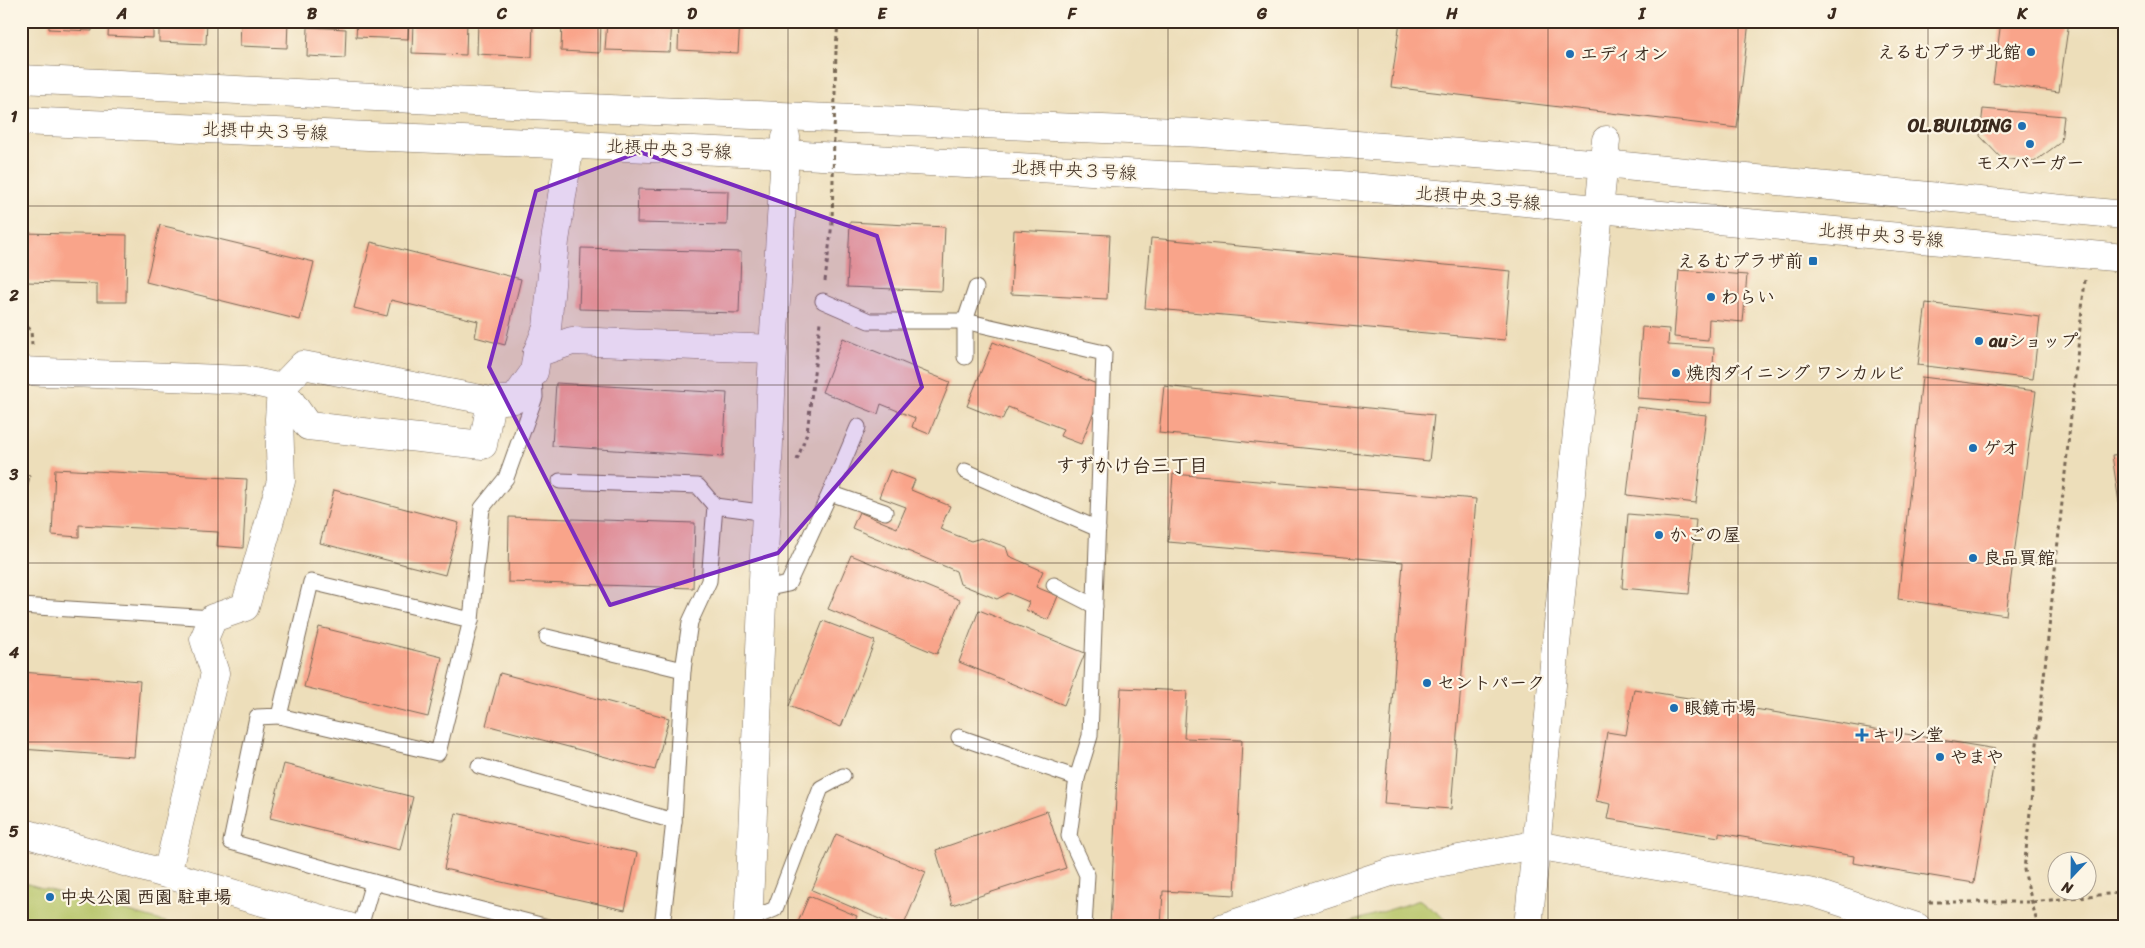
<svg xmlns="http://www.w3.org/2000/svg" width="2145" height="948" font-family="Sriracha,'Klee One',sans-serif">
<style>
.green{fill:#b6c467;stroke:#787742}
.building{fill:#f9a48a}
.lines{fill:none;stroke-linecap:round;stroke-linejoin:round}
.lane-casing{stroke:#796955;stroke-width:17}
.street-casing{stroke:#796955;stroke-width:29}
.secondary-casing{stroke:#796955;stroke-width:29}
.path{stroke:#796955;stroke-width:3;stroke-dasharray:4 4;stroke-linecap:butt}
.lane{stroke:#fff;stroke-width:15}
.street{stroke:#fff;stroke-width:28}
.secondary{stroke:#fff;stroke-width:28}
.path-bridge{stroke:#796955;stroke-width:3;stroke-dasharray:4 4;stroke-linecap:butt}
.marked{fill:#7b2cbf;fill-opacity:0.2;stroke:#7b2cbf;stroke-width:4;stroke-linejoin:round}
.grid{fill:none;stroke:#3b2a1e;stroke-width:1;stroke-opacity:0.55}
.poi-dot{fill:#1f6fb2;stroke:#fcf5e5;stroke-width:2}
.labels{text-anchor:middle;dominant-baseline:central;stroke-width:4.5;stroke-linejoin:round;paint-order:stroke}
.poi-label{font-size:18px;font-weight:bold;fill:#3b2a1e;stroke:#fcf5e5;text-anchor:start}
.street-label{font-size:18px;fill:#3b2a1e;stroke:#fcf5e5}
.neighbourhood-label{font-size:19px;font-weight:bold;fill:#3b2a1e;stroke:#fcf5e5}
.neatline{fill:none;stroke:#3b2a1e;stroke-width:2}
.grid-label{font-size:16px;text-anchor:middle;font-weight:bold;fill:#3b2a1e}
</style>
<rect width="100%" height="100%" fill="#fcf5e5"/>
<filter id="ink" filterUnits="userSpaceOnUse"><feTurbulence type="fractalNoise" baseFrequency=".02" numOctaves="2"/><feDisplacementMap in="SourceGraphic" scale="10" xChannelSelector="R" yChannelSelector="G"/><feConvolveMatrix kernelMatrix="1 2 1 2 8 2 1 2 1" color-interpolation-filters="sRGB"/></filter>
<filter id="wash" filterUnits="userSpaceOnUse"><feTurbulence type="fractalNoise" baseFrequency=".0096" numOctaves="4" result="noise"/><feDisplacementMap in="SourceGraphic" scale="20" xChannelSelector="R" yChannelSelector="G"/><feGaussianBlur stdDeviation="1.12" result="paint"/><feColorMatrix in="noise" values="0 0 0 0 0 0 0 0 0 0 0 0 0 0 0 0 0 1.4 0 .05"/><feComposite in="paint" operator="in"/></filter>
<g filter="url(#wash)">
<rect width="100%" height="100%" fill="#eddeba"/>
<!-- green -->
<g class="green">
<path d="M21,882L183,927H21Z"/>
<path d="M1420,900L1456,927H1335Z"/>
</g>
<g id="blocks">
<!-- building -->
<g class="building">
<path d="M49,21H92V31L49,29Z"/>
<path d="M109,21H153V38L108,36Z"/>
<path d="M159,21H207L206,44L159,42Z"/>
<path d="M241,21H288L287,48L240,46Z"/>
<path d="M357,21H409L408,39L356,37Z"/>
<path d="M413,21H467L466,55L412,53Z"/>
<path d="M478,21H533L532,57L477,54Z"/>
<path d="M562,21H601L600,53L561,51Z"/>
<path d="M607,21H672L670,52L605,50Z"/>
<path d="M679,21H740L738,53L678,50Z"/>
<path d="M1400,21H1749L1737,128L1391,87Z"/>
<path d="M2001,21H2069L2059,92L1993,83Z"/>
<path d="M308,27L346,29L345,58L307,56Z"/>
<path d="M1983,109L2064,116L2061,142L2034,162L2001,158L1980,136Z"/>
<path d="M638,189L728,191L727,225L637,223Z"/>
<path d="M850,222L945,227L942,291L847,287Z"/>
<path d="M160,225L314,262L300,320L146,282Z"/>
<path d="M1014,230L1110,235L1107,299L1011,294Z"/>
<path d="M21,233L127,235L126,302H97V284L26,282V297H21Z"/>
<path d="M1151,238L1511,271L1505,340L1145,308Z"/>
<path d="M371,242L521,279L505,345L475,337L478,321L391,300L387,316L354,308Z"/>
<path d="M581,248L741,252L739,313L579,309Z"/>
<path d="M1679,270L1747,275L1743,322L1709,319L1708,340L1674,337Z"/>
<path d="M1926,303L2040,317L2033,379L1918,365Z"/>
<path d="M1642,327L1669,329L1668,345L1714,348L1711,403L1637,398Z"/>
<path d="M843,338L950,382L929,434L912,427L915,418L881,404L878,414L822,392Z"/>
<path d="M993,342L1104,387L1081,444L1060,436L1063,429L1008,407L1002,420L967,406Z"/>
<path d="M1922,377L2036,391L2006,615L1898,599Z"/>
<path d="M556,383L727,393L723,457L552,446Z"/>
<path d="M1164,386L1434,415L1429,461L1159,433Z"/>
<path d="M1637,407L1706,415L1696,503L1627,495Z"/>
<path d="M2124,454V530H2123L2112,455Z"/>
<path d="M55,469L247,479L243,548L217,546L218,532L79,525V537L52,535Z"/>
<path d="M890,470L915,480L911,490L950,506L940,529L971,541L981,538L1006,547L1009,556L1043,571L1036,587L1058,596L1048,620L1026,610L1029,602L1008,593L997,599L960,584L956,571L852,528L859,512L897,528L906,507L879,497Z"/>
<path d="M21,473L30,476L22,512H21Z"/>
<path d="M1173,474L1476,499L1451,809L1384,804L1403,562L1168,542Z"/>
<path d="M334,490L459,523L445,575L320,543Z"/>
<path d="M1628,514L1696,520L1689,594L1622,588Z"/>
<path d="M509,517L695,523L693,588L508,582Z"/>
<path d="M851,555L960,600L937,654L828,609Z"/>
<path d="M979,610L1085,653L1064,705L959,662Z"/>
<path d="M823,621L875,641L841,727L789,706Z"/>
<path d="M319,627L442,657L428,717L304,687Z"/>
<path d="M21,672L140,681L134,757L21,749Z"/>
<path d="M500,673L669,718L655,770L486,725Z"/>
<path d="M1121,688L1187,691L1184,738L1242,740L1235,895L1163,891L1161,927H1110Z"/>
<path d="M1634,689L1996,749L1974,883L1853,863L1854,856L1719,833V837L1608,819L1611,804L1596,801L1607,732L1626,735Z"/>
<path d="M284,764L413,797L400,850L270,818Z"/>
<path d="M1047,811L1066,868L952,905L936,850Z"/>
<path d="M456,813L637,853L625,910L444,869Z"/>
<path d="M836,834L926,872L903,927H898L812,890Z"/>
<path d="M809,896L857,916L852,927H796Z"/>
</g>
</g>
</g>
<g filter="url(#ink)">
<use href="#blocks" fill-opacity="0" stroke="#796955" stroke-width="1"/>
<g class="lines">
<defs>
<g id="lane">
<path d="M823,301L869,321H965L1104,353L1090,736L1077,778L1069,836L1087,875L1084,927"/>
<path d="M965,357V321L976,288"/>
<path d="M965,471L1098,529"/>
<path d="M560,481L698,486L715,506"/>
<path d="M830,493L858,427"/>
<path d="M1054,585L1095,606"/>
<path d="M764,589L788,584L830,493L885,512"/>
<path d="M21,606L213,618"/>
<path d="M547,637L683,670"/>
<path d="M279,716L438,753L471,620"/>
<path d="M959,737L1077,778"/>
<path d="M479,766L674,821"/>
<path d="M373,882L548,927"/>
<path d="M748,920L775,909L821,788L843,776"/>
<path d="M360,927L373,882L231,842L257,717L279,716L311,582L471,620L482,508L506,478L535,397L534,374"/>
<path d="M662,927L674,821L683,670L690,622L709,581L715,506L767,513"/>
</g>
<g id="street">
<path d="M537,353L547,328L555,241L570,144"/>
<path d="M21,371L245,380L281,388L308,426L483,445L491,401L515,399L534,372L537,353L572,341L773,349"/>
<path d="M21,832L349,927"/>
<path d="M167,874L215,673L204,639L213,618L245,607L281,481L279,419L281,388L303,365L491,401"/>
<path d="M1224,927L1394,871L1535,845"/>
</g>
<g id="secondary">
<path d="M21,79L630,110L1202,133L1604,164L2124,215"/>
<path d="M21,121L785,154L1341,185L2124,258"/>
<path d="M1535,845L1814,893L1917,927"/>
<path d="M748,927L773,349L786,137"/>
<path d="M1528,927L1606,140"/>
</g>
</defs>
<!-- lane casing -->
<use href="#lane" class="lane-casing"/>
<!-- street casing -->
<use href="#street" class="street-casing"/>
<!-- secondary casing -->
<use href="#secondary" class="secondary-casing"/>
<!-- path -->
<g class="path">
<path d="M836,49L838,21"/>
<path d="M825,281L832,223"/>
<path d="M21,322L31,330L32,346"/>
<path d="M797,460L807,433L820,322"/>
<path d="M1929,902H2032L2117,893"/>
<path d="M2038,927L2024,870L2085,280"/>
</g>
<!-- lane -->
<use href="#lane" class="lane"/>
<!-- street -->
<use href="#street" class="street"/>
<!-- secondary -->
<use href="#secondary" class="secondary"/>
<!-- path-bridge -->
<path class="path-bridge" d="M832,223L836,49"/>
</g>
</g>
<!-- marked area -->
<path class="marked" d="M640,152L877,236L922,387L778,553L610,605L489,367L536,191Z"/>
<!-- grid -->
<path class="grid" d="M218,21V927M408,21V927M598,21V927M788,21V927M978,21V927M1168,21V927M1358,21V927M1548,21V927M1738,21V927M1928,21V927M21,206H2124M21,385H2124M21,563H2124M21,742H2124"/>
<!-- markers -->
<g class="poi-dot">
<circle cx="2031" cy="52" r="5"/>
<circle cx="1570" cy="54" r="5"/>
<circle cx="2022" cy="126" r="5"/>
<circle cx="2030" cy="144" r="5"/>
<rect x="1808" y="256" width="10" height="10" rx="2.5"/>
<circle cx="1711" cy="297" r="5"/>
<circle cx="1979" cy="341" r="5"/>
<circle cx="1676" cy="373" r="5"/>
<circle cx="1973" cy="448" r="5"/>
<circle cx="1659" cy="535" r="5"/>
<circle cx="1973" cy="558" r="5"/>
<circle cx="1427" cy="683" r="5"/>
<circle cx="1674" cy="708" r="5"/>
<path d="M1859.5 727.5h5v5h5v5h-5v5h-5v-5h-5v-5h5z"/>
<circle cx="1940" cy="757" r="5"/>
<circle cx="50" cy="897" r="5"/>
</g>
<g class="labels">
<!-- poi labels -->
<g class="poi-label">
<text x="2021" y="52" text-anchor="end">えるむプラザ北館</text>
<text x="1580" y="54">エディオン</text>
<text x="2012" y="126" text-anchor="end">OL.BUILDING</text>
<text x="2030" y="163" text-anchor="middle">モスバーガー</text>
<text x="1803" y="261" text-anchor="end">えるむプラザ前</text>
<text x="1721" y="297">わらい</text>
<text x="1989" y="341">auショップ</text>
<text x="1686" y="373">焼肉ダイニング ワンカルビ</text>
<text x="1983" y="448">ゲオ</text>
<text x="1669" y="535">かごの屋</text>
<text x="1983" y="558">良品買館</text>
<text x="1437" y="683">セントパーク</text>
<text x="1684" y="708">眼鏡市場</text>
<text x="1872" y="735">キリン堂</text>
<text x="1950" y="757">やまや</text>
<text x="60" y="897">中央公園 西園 駐車場</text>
</g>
<!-- street labels -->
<g class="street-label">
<text transform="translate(265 131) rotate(2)">北摂中央３号線</text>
<text transform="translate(669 149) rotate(3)">北摂中央３号線</text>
<text transform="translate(1074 170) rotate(3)">北摂中央３号線</text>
<text transform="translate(1478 198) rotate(5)">北摂中央３号線</text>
<text transform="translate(1881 235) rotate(5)">北摂中央３号線</text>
</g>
<!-- neighbourhood labels -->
<g class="neighbourhood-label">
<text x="1132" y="465">すずかけ台三丁目</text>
</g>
</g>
<!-- margin -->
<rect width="2145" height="948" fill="none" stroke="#fcf5e5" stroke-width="55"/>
<!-- north arrow -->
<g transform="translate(2072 876) rotate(202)"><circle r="24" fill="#fcf5e5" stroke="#afa495"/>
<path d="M0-4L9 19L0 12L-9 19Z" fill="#1f6fb2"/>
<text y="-8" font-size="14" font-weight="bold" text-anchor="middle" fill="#3b2a1e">N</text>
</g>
<rect x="28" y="28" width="2090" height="892" class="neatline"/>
<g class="grid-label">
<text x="122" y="19">A</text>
<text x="312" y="19">B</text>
<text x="502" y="19">C</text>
<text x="692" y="19">D</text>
<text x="882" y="19">E</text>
<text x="1072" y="19">F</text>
<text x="1262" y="19">G</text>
<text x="1452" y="19">H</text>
<text x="1642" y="19">I</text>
<text x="1832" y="19">J</text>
<text x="2022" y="19">K</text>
<text x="14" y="122">1</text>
<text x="14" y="301">2</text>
<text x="14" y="480">3</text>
<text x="14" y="658">4</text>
<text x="14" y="837">5</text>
</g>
</svg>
